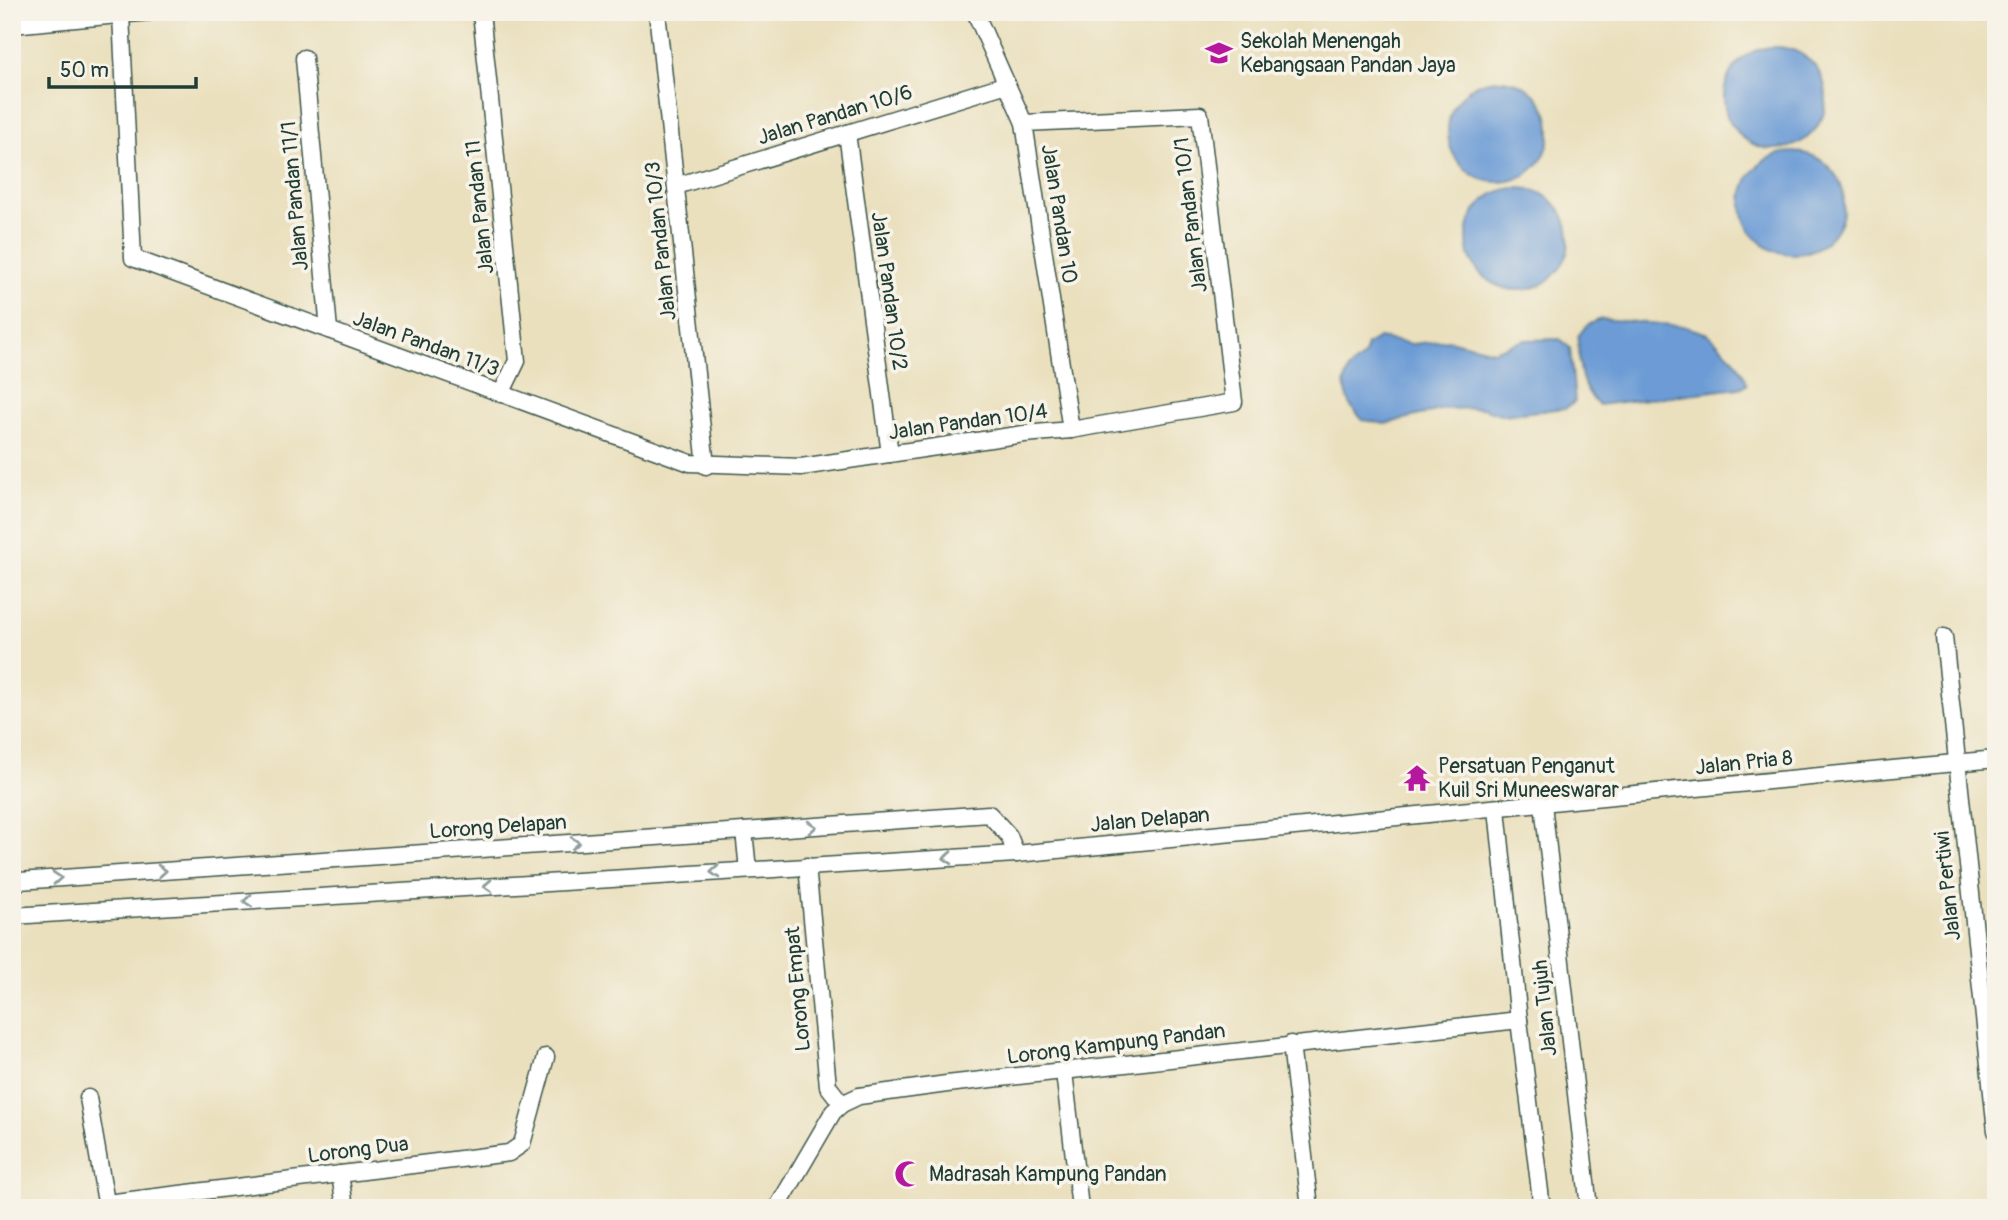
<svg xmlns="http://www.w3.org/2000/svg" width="2008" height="1220" font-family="Pangolin,sans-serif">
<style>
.water{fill:#6c9bd5;stroke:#466c84;stroke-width:2}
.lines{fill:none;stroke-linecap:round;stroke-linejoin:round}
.street-casing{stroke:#3d5549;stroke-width:19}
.street{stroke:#fff;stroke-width:16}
.oneway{stroke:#8f9e9a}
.labels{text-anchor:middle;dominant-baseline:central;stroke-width:7;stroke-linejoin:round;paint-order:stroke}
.poi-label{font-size:21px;fill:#1f3d34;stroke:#f7f3e8;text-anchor:start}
.street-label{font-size:21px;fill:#1f3d34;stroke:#f7f3e8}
</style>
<rect width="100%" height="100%" fill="#f7f3e8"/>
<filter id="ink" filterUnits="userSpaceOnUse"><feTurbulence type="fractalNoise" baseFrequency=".0143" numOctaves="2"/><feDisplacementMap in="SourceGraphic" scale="14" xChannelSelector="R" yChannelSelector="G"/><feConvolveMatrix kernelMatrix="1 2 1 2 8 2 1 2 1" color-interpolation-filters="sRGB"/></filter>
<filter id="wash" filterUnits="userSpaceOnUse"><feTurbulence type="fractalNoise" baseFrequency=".00686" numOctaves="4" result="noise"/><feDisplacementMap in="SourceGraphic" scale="28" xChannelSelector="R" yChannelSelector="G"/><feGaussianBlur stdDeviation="1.57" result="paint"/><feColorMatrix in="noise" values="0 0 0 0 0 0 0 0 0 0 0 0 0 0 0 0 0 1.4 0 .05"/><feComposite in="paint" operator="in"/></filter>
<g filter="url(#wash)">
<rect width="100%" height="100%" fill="#eae0be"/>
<!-- water -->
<g class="water">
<circle cx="1775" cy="98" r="51"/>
<circle cx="1499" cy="131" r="51"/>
<circle cx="1793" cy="203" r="51"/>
<circle cx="1518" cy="239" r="51"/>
<path d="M1601,319L1683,326L1708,334L1734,359L1745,377L1747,385L1739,388L1598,405C1577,382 1580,366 1578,336L1587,325Z"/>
<path d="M1379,338L1412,344L1449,340L1493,351L1525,340L1560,339L1570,348L1575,402L1566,408L1503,415L1483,408L1444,409L1385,424L1363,420L1351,407L1344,385L1349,369L1364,356L1367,345Z"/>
</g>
</g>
<g filter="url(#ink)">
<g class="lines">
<defs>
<g id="street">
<path d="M481,12L517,361L501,394"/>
<path d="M657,12L706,466"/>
<path d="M975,12L1024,123L1071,430"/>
<path d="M121,15L133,258L690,463L801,467L1024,434L1071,430L1234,402L1200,115L1024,123"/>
<path d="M12,25L150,12"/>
<path d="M304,58L329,330"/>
<path d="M847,133L890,454"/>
<path d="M676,186L1007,84"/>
<path d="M1944,637L1996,1131"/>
<path d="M1543,804L1589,1208"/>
<path d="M1497,809L1519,1020L1542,1208"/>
<path d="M744,831L748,870"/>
<path d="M807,866L828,1086L842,1104"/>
<path d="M12,888L19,881L989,814L1009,836L1016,854"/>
<path d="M12,916L1016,854L1996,759"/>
<path d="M1291,1044L1310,1208"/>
<path d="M1064,1072L1080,1208"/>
<path d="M88,1098L107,1208"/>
<path d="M340,1174L345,1208"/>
<path d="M107,1203L509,1153L522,1144L546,1057"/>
<path d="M777,1208L833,1112L842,1104L859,1096L947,1084L1519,1020"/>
</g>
</defs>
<!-- street casing -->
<use href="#street" class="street-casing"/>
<!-- street -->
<use href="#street" class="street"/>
</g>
<!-- one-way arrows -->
<defs><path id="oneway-chevron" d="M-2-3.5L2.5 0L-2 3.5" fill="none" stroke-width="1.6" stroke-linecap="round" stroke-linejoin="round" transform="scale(1.75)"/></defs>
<g class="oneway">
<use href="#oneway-chevron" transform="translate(812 827) rotate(-4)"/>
<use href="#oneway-chevron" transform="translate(575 843) rotate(-4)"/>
<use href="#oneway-chevron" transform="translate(948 858) rotate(176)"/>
<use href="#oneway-chevron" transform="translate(162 871) rotate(-4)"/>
<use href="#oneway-chevron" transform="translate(715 872) rotate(176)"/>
<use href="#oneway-chevron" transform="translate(57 878) rotate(-4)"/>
<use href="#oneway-chevron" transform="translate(488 886) rotate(176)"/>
<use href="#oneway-chevron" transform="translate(248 901) rotate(176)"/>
</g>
</g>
<!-- icons -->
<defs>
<symbol id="school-bare" viewBox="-9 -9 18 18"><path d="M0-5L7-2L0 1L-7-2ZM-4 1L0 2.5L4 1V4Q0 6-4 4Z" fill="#b5179e" stroke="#f7f3e8" stroke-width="2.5" paint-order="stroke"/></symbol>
<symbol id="temple-bare" viewBox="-9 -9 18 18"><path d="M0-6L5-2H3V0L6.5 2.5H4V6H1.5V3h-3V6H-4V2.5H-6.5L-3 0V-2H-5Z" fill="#b5179e" stroke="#f7f3e8" stroke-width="2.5" paint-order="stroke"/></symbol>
<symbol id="mosque-bare" viewBox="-9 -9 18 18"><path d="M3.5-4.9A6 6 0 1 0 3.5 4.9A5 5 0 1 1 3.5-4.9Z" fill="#b5179e" stroke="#f7f3e8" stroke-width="2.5" paint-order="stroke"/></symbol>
</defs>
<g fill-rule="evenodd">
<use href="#school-bare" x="1200" y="34" width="38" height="38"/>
<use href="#temple-bare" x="1398" y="759" width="38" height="38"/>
<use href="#mosque-bare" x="889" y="1155" width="38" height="38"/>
</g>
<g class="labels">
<!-- poi labels -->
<g class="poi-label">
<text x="1240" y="41">Sekolah Menengah<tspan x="1240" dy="24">Kebangsaan Pandan Jaya</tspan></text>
<text x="1438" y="766">Persatuan Penganut<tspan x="1438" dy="24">Kuil Sri Muneeswarar</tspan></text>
<text x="929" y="1174">Madrasah Kampung Pandan</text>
</g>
<!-- street labels -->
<g class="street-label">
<text transform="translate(835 115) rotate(-17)">Jalan Pandan 10/6</text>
<text transform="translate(295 196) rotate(-95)">Jalan Pandan 11/1</text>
<text transform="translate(480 207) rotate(-96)">Jalan Pandan 11</text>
<text transform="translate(1059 214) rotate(81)">Jalan Pandan 10</text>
<text transform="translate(1191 215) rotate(-97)">Jalan Pandan 10/1</text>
<text transform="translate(661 241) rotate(-96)">Jalan Pandan 10/3</text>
<text transform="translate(889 291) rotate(82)">Jalan Pandan 10/2</text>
<text transform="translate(426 344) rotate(20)">Jalan Pandan 11/3</text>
<text transform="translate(968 422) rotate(-8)">Jalan Pandan 10/4</text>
<text transform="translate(1744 763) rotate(-6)">Jalan Pria 8</text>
<text transform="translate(1150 820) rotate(-5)">Jalan Delapan</text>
<text transform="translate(498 827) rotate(-4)">Lorong Delapan</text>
<text transform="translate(1948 886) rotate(-96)">Jalan Pertiwi</text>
<text transform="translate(798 989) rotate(-95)">Lorong Empat</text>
<text transform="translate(1545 1008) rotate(-96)">Jalan Tujuh</text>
<text transform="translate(1116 1044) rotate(-7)">Lorong Kampung Pandan</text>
<text transform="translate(358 1150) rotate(-7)">Lorong Dua</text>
</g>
</g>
<!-- margin -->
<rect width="2008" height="1220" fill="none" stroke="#f7f3e8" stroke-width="42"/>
<!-- scale -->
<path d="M49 77v10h147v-10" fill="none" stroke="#1f3d34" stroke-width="3.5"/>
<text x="60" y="77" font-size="21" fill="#1f3d34" stroke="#f7f3e8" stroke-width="5" paint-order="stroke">50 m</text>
</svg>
